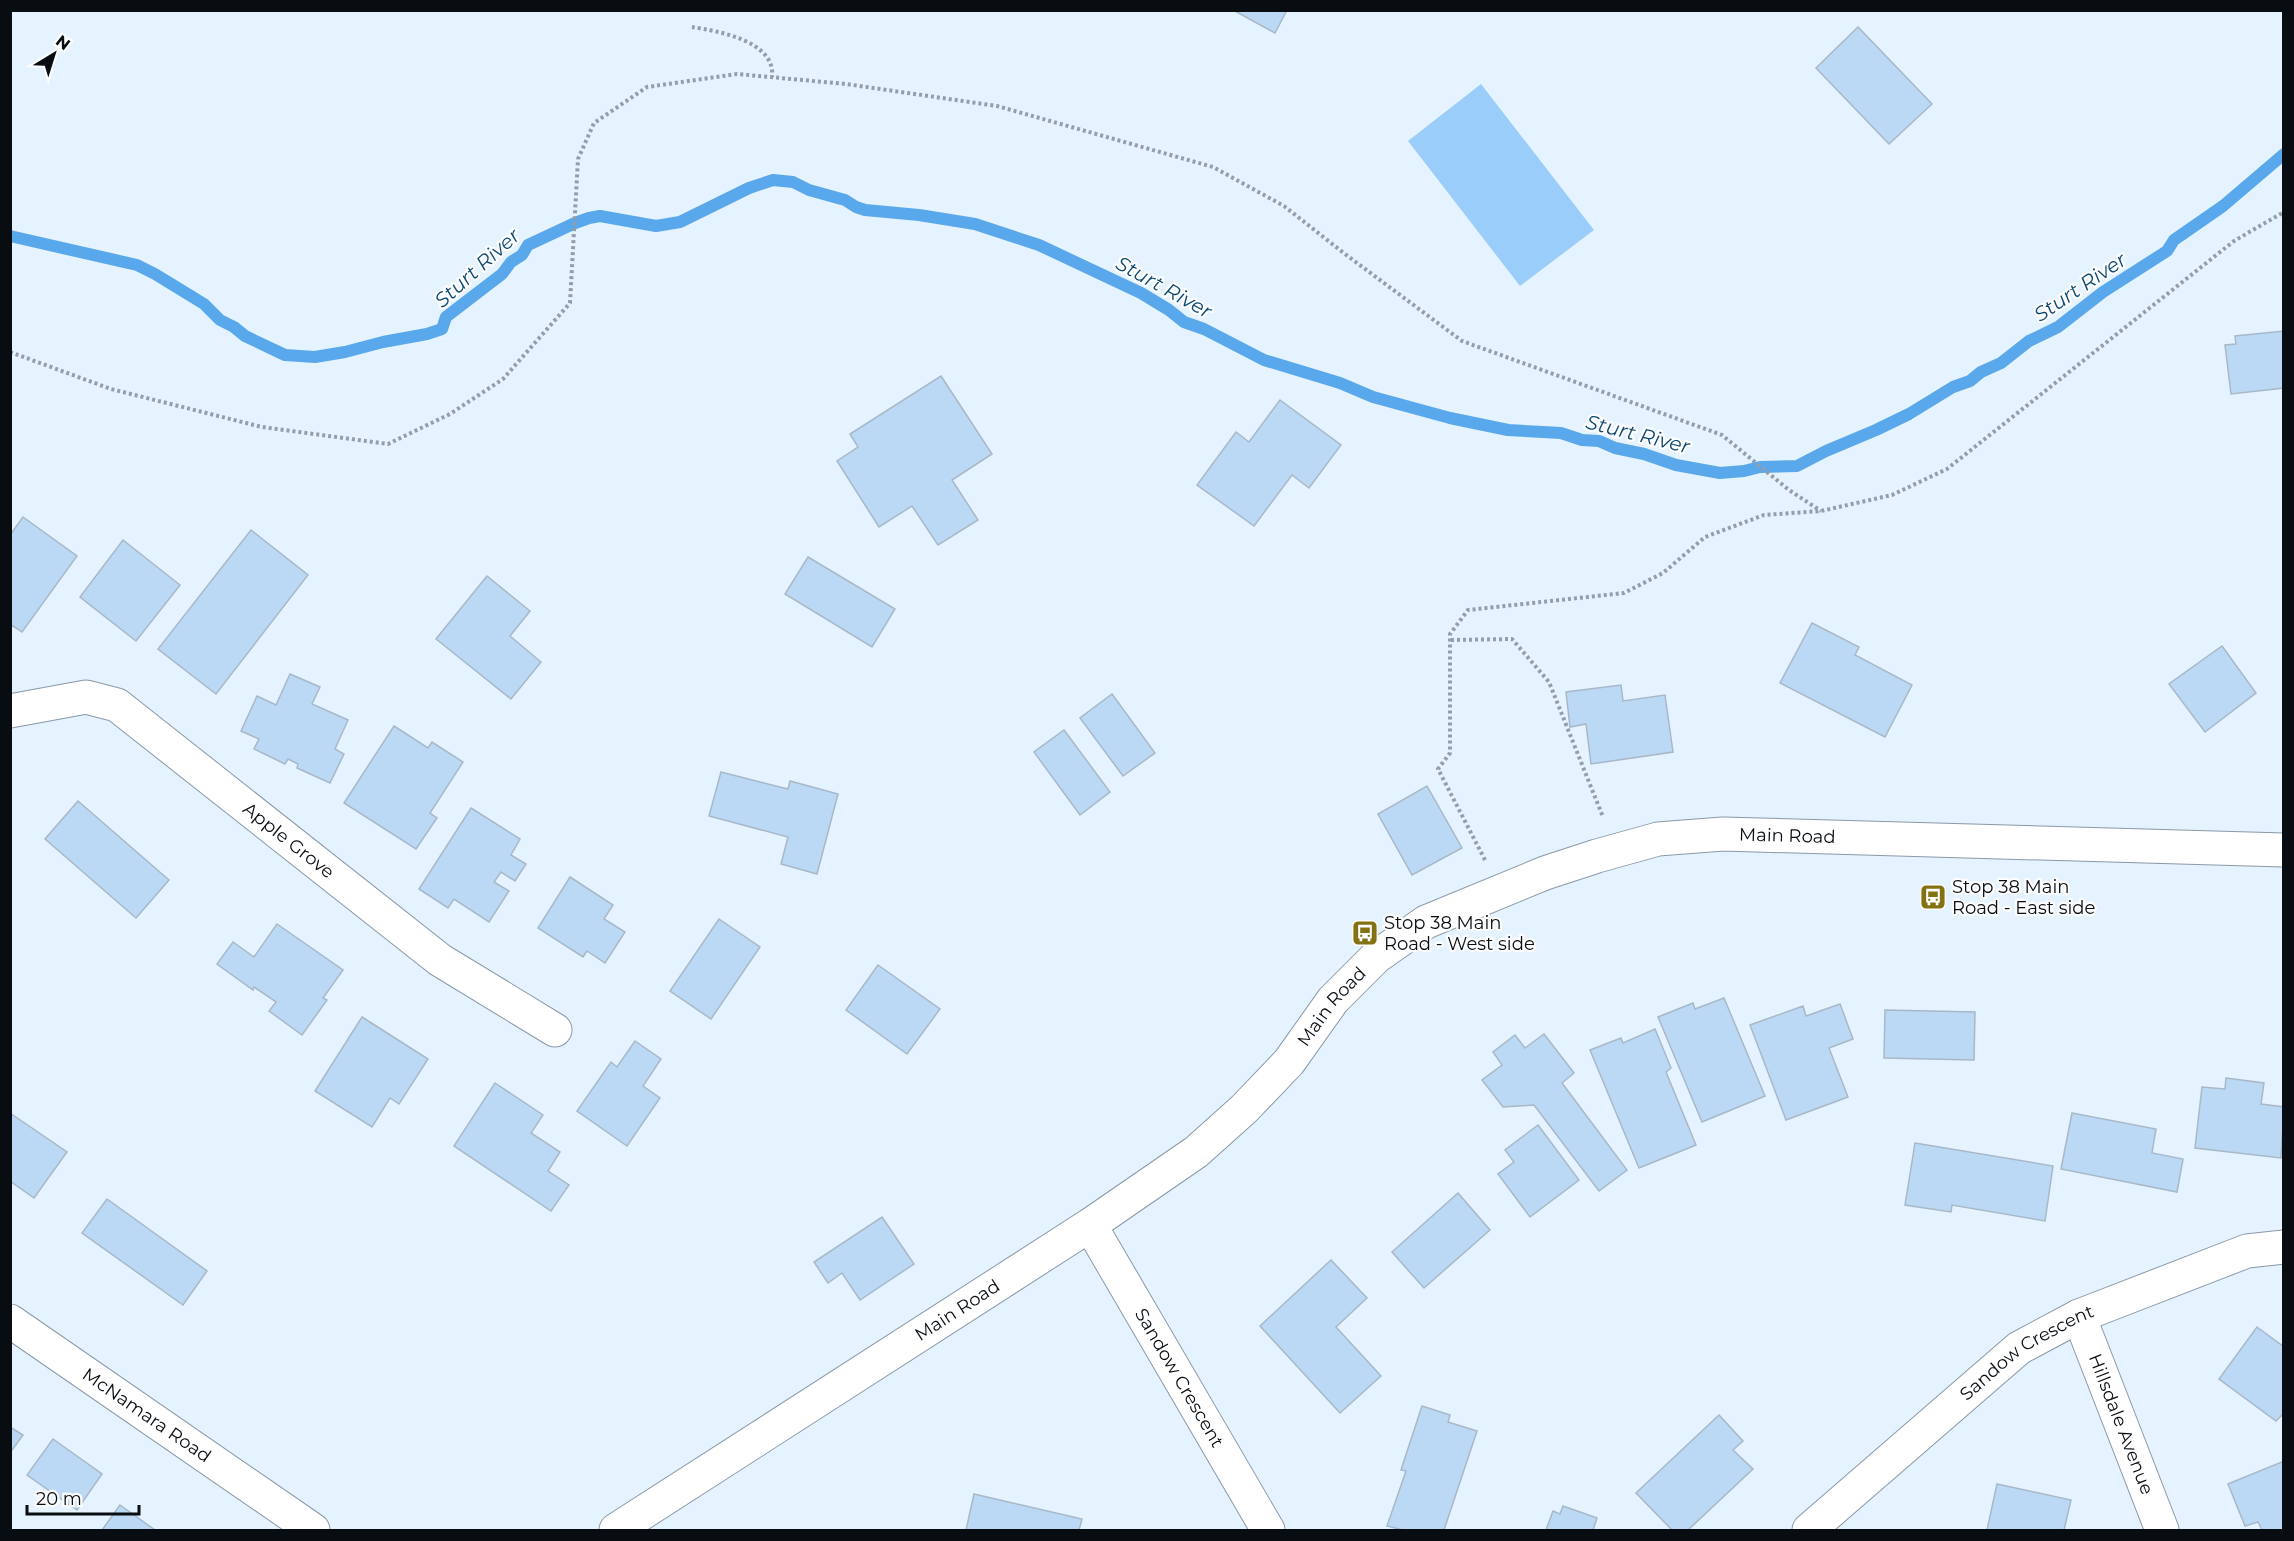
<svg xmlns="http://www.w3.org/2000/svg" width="2294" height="1541" font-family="Montserrat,sans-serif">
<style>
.green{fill:#9bcdfa}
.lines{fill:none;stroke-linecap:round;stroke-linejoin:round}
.stream{stroke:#59a8ec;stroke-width:12}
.building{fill:#bbd9f5;stroke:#a8b8c7;stroke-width:1.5}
.minor-casing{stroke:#8a99a8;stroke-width:35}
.major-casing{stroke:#8a99a8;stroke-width:35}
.path{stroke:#949ea8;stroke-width:4;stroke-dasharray:3 3;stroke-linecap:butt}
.minor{stroke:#fff;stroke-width:33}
.major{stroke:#fff;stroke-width:33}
.labels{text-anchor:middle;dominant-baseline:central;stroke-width:4.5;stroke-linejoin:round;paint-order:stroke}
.street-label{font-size:18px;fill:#080d12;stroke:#fdfdfd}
.poi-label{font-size:18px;fill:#080d12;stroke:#fdfdfd;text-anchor:start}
.water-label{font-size:20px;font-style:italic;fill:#0a4773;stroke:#fdfdfd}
</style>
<rect width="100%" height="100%" fill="#e5f2ff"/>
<!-- green -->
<path class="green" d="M1481,84L1594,230L1520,286L1408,141Z"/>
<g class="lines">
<!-- stream -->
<path class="stream" d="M10,236L137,265L155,274L204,304L220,320L234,327L245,336L285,355L315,357L345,352L383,342L427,334L442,329L446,317L502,274L511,262L522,255L528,245L575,223L589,218L600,216L656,226L680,222L749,188L773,180L793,182L809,190L845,200L856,207L865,210L919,215L975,224L1039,245L1141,293L1169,310L1184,322L1204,329L1264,360L1340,383L1373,397L1450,418L1508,430L1561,433L1582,440L1599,441L1615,448L1644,454L1676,465L1720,473L1744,471L1760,467L1797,466L1826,451L1876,430L1909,414L1953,387L1970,381L1981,372L2001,363L2029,341L2058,327L2103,292L2167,251L2174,240L2223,206L2284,154"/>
</g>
<!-- building -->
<g class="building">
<path d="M1233,10H1287L1275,33Z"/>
<path d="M1858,27L1932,104L1889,144L1816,68Z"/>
<path d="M2284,331V388L2231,394L2225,345L2236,344L2235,336Z"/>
<path d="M941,376L992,454L952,480L978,520L938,545L912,506L879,527L837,461L858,447L850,434Z"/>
<path d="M1280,400L1341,445L1309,488L1292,475L1254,526L1197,485L1236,432L1249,442Z"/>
<path d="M23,517L77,556L22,632L10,624V535Z"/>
<path d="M251,530L308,575L216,694L158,649Z"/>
<path d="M123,540L180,585L136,641L80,597Z"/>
<path d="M808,557L895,609L872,647L785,594Z"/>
<path d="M487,576L530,611L510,636L541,662L511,699L436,639Z"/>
<path d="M1812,623L1859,647L1855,655L1912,685L1885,737L1780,683Z"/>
<path d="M2222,646L2256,693L2205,732L2169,684Z"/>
<path d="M290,674L320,687L312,704L348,720L335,749L344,754L330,783L297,768L298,764L288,759L285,764L254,749L259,739L241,731L257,696L276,705Z"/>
<path d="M1621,685L1623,701L1665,695L1673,752L1591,764L1586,724L1570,727L1566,692Z"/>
<path d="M1112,694L1155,753L1123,776L1080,718Z"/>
<path d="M394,726L428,748L432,742L463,762L430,813L437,818L416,849L344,803Z"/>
<path d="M1064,730L1110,792L1080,815L1034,752Z"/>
<path d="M721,772L788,789L790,781L838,794L817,874L781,864L788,837L709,816Z"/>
<path d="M1427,786L1462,848L1412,875L1378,814Z"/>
<path d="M78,801L169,880L136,918L45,839Z"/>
<path d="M471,808L520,839L511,855L526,864L515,881L501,872L494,882L509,891L489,922L454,899L448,908L419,889Z"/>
<path d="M570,877L613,905L604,919L625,932L605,963L587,951L583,957L538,928Z"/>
<path d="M719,919L760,947L711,1019L670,991Z"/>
<path d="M277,924L343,970L323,998L327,1000L302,1035L269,1011L276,1002L254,987L253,990L217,964L233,942L254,957Z"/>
<path d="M878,965L940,1009L907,1054L846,1010Z"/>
<path d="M1724,998L1765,1096L1702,1122L1658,1017L1693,1003L1695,1009Z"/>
<path d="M1840,1004L1853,1039L1829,1048L1848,1097L1786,1120L1750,1025L1803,1006L1806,1016Z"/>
<path d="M1885,1010L1975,1012L1974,1060L1884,1058Z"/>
<path d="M362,1017L428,1059L399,1104L390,1098L372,1127L315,1091Z"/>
<path d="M1655,1029L1671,1068L1666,1072L1696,1145L1639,1168L1590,1050L1621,1038L1623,1043Z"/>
<path d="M1544,1034L1574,1073L1562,1083L1627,1170L1599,1191L1534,1105L1503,1107L1482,1080L1502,1065L1493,1052L1515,1035L1525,1048Z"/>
<path d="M635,1041L661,1059L643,1086L660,1098L627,1146L577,1111L611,1062L617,1067Z"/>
<path d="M2226,1078L2264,1083L2261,1104L2284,1107L2281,1158L2195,1148L2202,1087L2225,1089Z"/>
<path d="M495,1083L543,1115L531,1133L560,1152L548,1171L569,1185L551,1211L454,1146Z"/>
<path d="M10,1113L67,1152L34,1198L10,1181Z"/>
<path d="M2072,1113L2156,1129L2152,1153L2183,1159L2177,1192L2061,1169Z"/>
<path d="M1538,1125L1579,1180L1530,1217L1498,1174L1514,1162L1505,1150Z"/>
<path d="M1915,1143L2053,1166L2045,1221L1952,1205L1951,1212L1905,1205Z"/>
<path d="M1458,1193L1490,1230L1424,1288L1392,1252Z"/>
<path d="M107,1199L207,1271L183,1305L82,1233Z"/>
<path d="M882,1217L914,1264L860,1300L842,1273L828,1283L814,1262Z"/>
<path d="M1331,1260L1367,1298L1336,1327L1381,1376L1340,1413L1260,1326Z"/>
<path d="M2257,1327L2284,1347V1413L2276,1421L2219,1379Z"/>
<path d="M1422,1406L1450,1415L1448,1422L1477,1431L1444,1530H1403L1387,1526L1406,1471L1401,1470Z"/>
<path d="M1719,1415L1743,1441L1733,1450L1753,1469L1688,1530H1672L1636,1493Z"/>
<path d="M10,1427L23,1435L10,1453Z"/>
<path d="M53,1439L102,1474L77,1510L27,1475Z"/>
<path d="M2284,1461V1530H2262L2258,1522L2245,1526L2228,1484Z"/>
<path d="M1997,1484L2071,1500L2064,1530H1987Z"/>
<path d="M974,1494L1082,1519L1079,1530H966Z"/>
<path d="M120,1505L155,1530H102Z"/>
<path d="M1563,1506L1597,1518L1593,1530H1546L1553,1511L1560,1514Z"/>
</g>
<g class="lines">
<defs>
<g id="minor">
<path id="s1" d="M10,711L86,697L117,705L440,960L555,1030"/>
<path id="s2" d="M1090,1225L1268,1530"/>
<path id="s3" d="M2079,1316L2162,1530"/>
<path id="s4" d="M10,1321L313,1530"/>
<path id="s5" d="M1809,1530L2019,1348L2079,1316L2247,1251L2284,1247"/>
</g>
<g id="major">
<path id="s6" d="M616,1530L1090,1225L1196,1152L1244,1109L1289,1062L1333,1000L1376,957L1426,922L1545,873L1597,856L1658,839L1723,834L2284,850"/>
</g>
</defs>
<!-- minor casing -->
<use href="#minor" class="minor-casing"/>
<!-- major casing -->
<use href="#major" class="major-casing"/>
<!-- path -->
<g class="path">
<path d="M692,27C718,31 776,41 772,77"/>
<path d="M10,352L111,389L262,427L388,444L450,414L503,379L570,303L578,159L594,123L647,87L737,74L846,84L997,106L1213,167L1284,206L1345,254L1462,341L1722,435L1789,490L1821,511"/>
<path d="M1451,640L1512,639L1549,682L1603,817"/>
<path d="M1485,860L1438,769L1450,753V634L1468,610L1624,593L1663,573L1705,537L1764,515L1821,511L1892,495L1947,469L2234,241L2284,212"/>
</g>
<!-- minor -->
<use href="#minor" class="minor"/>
<!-- major -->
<use href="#major" class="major"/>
</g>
<!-- icons -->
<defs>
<symbol id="bus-square" viewBox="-11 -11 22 22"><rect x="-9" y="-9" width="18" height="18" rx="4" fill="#847112" stroke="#fdfdfd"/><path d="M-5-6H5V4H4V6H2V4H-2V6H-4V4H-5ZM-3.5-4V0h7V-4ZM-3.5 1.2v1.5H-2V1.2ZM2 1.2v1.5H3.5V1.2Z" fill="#fff"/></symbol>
</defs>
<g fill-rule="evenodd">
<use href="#bus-square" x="1918" y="882" width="30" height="30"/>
<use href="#bus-square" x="1350" y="918" width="30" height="30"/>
</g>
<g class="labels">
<!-- street labels -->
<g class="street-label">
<text stroke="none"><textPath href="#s6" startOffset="1396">Main Road</textPath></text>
<text stroke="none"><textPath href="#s1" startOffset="328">Apple Grove</textPath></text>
<text stroke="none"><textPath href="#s6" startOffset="892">Main Road</textPath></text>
<text stroke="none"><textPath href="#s6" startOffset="406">Main Road</textPath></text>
<text stroke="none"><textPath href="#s5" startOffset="282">Sandow Crescent</textPath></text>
<text stroke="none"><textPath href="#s2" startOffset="177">Sandow Crescent</textPath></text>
<text stroke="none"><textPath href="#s4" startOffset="166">McNamara Road</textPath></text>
<text stroke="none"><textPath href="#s3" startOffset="116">Hillsdale Avenue</textPath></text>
</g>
<!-- poi labels -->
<g class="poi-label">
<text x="1952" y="887">Stop 38 Main<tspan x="1952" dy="21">Road - East side</tspan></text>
<text x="1384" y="923">Stop 38 Main<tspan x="1384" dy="21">Road - West side</tspan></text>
</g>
<!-- water labels -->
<g class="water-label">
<text transform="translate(477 268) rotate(-42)">Sturt River</text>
<text transform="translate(1164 287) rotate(29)">Sturt River</text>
<text transform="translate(2080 287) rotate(-34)">Sturt River</text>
<text transform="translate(1638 434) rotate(14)">Sturt River</text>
</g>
</g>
<!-- border -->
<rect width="2294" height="1541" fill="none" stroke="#080d12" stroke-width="24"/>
<!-- north arrow -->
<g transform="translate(54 54) rotate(38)" stroke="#fdfdfd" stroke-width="4.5" paint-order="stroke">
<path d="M0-4.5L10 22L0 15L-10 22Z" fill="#080d12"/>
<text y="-9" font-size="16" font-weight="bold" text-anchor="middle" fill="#080d12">N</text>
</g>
<!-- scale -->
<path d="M27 1505v9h112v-9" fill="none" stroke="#080d12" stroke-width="3"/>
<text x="36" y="1505" font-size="18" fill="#080d12" stroke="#fdfdfd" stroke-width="4.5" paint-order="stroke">20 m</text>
</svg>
